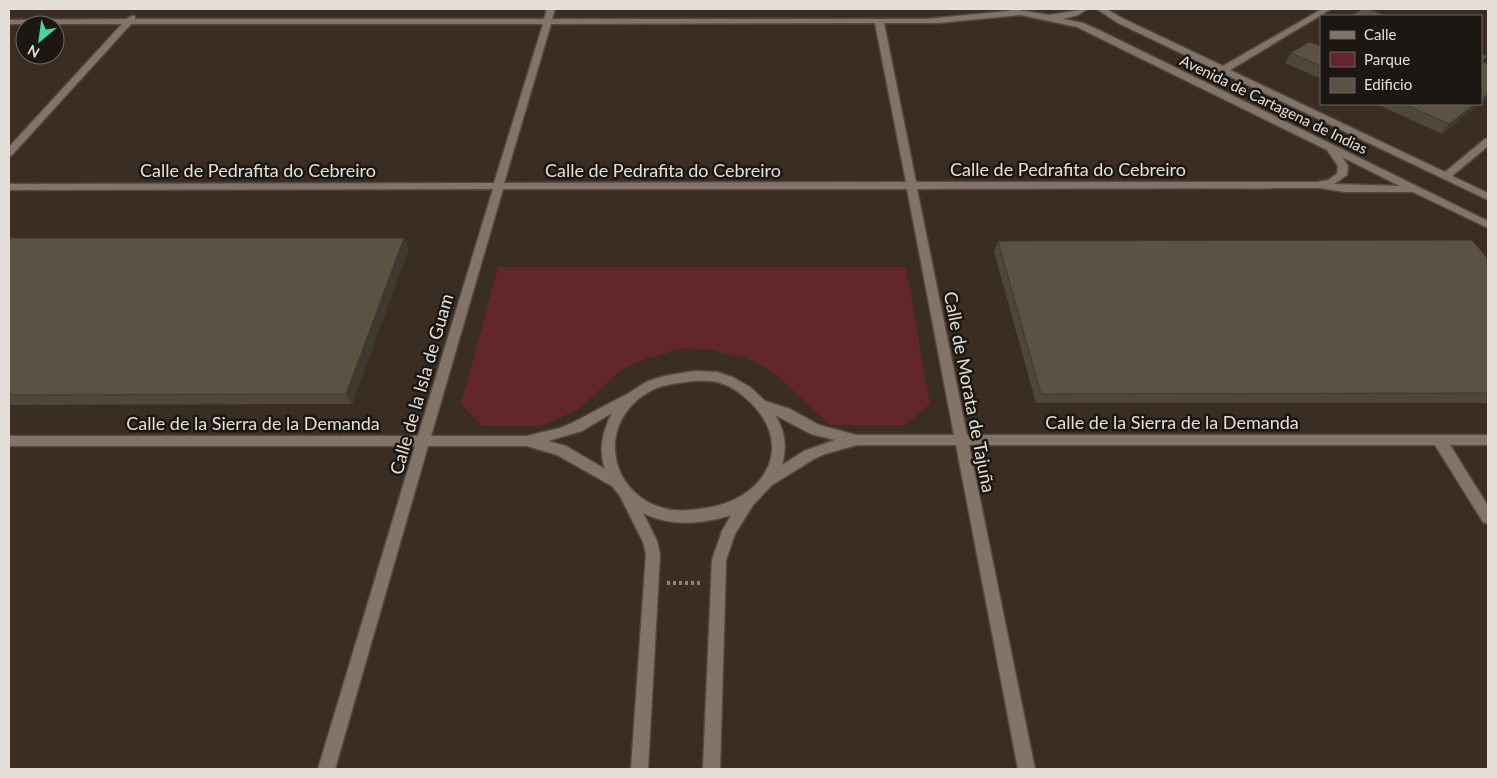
<svg xmlns="http://www.w3.org/2000/svg" width="1497" height="778" font-family="Lato,sans-serif">
<style>
.green{fill:#62262c}
.lines{fill:none;stroke-linecap:round;stroke-linejoin:round}
.street-casing{stroke:#544941;stroke-width:3}
.path{stroke:#8e847c;stroke-width:4;stroke-dasharray:3 3;stroke-linecap:butt}
.street{fill:#837469;fill-rule:evenodd}
.wall{fill:#4e473a}
.shaded-wall{fill:#403930}
.building{fill:#5b5244;stroke:#403930}
.labels{text-anchor:middle;dominant-baseline:central;stroke-width:5;stroke-linejoin:round;paint-order:stroke}
.far-street-label{font-size:15px;fill:#e6ded8;stroke:#1c1712}
.street-label{font-size:18px;fill:#e6ded8;stroke:#1c1712}
</style>
<rect width="100%" height="100%" fill="#3a2d23"/>
<!-- green -->
<path class="green" d="M498,267H906L930,404L905,425H830L773,372L749,359L710,350L684,348L645,359L621,370L578,410L541,426H482L461,404Z"/>
<g class="lines">
<defs>
<g id="street">
<path d="M547,9H555L552,19H926L1009,11L1012,9L1049,15L1087,9L1078,15L1063,19L1083,23L1101,31L1488,221V228L1413,192H1345L1320,188L917,189L967,435H1488V445H1450L1488,506V524L1483,522L1435,445H969L1035,769H1018L956,445H857L825,454L814,459L772,485L753,505L735,534L726,560L720,769H703L712,560L722,531L731,515C703,524 671,527 643,513L657,541L660,554L648,769H631L646,554L643,542L620,496L612,486L557,455L527,446H428L335,769H318L415,446H9V436H418L493,189L9,190V184L494,183L543,24H131L12,155L9,156V147L122,24H9V20L126,19L132,16H135V19H544ZM1021,15L1077,27L1327,150L1338,166L1337,174L1328,180L1317,182H916L884,23H938ZM875,23L906,182L504,183L551,24ZM1342,157L1400,186L1334,184L1347,175L1348,166ZM503,189H907L954,435H856L819,425L790,409L765,401L750,387L732,377L717,372L694,371L664,376L646,382L629,393L572,423L560,428L527,436H431ZM694,381C703,381 712,380 720,383C732,386 743,395 752,404C796,449 762,500 706,508C695,510 683,511 672,510C611,501 593,426 647,393C661,384 678,383 694,381ZM612,413C603,431 598,449 605,469L566,446L548,441L582,431ZM775,415L811,434L835,440L804,451L782,465C787,448 785,430 775,415Z"/>
<path d="M1097,9H1106L1124,19L1223,66L1322,9H1331L1230,70L1445,172L1485,139L1488,138V146L1452,176L1488,193V200L1118,23Z"/>
</g>
</defs>
<!-- street casing -->
<use href="#street" class="street-casing"/>
<!-- path -->
<path class="path" d="M667,583H703"/>
<!-- street -->
<use href="#street" class="street"/>
</g>
<!-- wall -->
<g class="wall">
<path d="M1321,46V79L1285,63L1291,53Z"/>
<path d="M1376,104H1480L1442,134Z"/>
<path d="M9,238L409,248L352,404L9,405Z"/>
<path d="M998,241L1488,259V403H1036L994,252Z"/>
</g>
<!-- shaded-wall -->
<g class="shaded-wall">
<path d="M1488,94V98L1481,103V100Z"/>
<path d="M1475,104H1480L1442,134L1449,124Z"/>
<path d="M404,238L409,248L352,404L346,394Z"/>
</g>
<!-- building -->
<g class="building">
<path d="M1363,9H1369L1387,16H1350Z"/>
<path d="M1309,42L1321,46V66L1291,53Z"/>
<path d="M1481,54L1488,56L1482,61L1488,64V94L1481,100Z"/>
<path d="M1404,104H1475L1449,124Z"/>
<path d="M9,238H404L346,394L9,395Z"/>
<path d="M1472,240L1488,259V393L1041,394L998,241Z"/>
</g>
<g class="labels">
<!-- far-street labels -->
<g class="far-street-label">
<text transform="translate(1274 104) rotate(26)">Avenida de Cartagena de Indias</text>
</g>
<!-- street labels -->
<g class="street-label">
<text x="1068" y="169">Calle de Pedrafita do Cebreiro</text>
<text x="258" y="170">Calle de Pedrafita do Cebreiro</text>
<text x="663" y="170">Calle de Pedrafita do Cebreiro</text>
<text transform="translate(421 384) rotate(-74)">Calle de la Isla de Guam</text>
<text transform="translate(970 392) rotate(79)">Calle de Morata de Tajuña</text>
<text x="1172" y="422">Calle de la Sierra de la Demanda</text>
<text x="253" y="423">Calle de la Sierra de la Demanda</text>
</g>
</g>
<!-- border -->
<rect width="1497" height="778" fill="none" stroke="#e6ded8" stroke-width="20"/>
<!-- legend -->
<rect x="1320" y="15" width="162" height="90" fill="#1c1712" stroke="#6d6761"/>
<rect x="1330" y="31" width="25" height="8" fill="#837469" stroke="#6d6761"/>
<text x="1364" y="40" font-size="15" fill="#e6ded8">Calle</text>
<rect x="1330" y="52" width="25" height="15" fill="#62262c" stroke="#6d6761"/>
<text x="1364" y="65" font-size="15" fill="#e6ded8">Parque</text>
<rect x="1330" y="78" width="25" height="15" fill="#5b5244" stroke="#6d6761"/>
<text x="1364" y="90" font-size="15" fill="#e6ded8">Edificio</text>
<!-- north arrow -->
<g transform="translate(40 40) rotate(209)"><circle r="24" fill="#1c1712" stroke="#6d6761"/>
<path d="M0-4L9 19L0 12L-9 19Z" fill="#47d49e"/>
<text y="-8" font-size="14" font-weight="bold" text-anchor="middle" fill="#e6ded8">N</text>
</g>
</svg>
